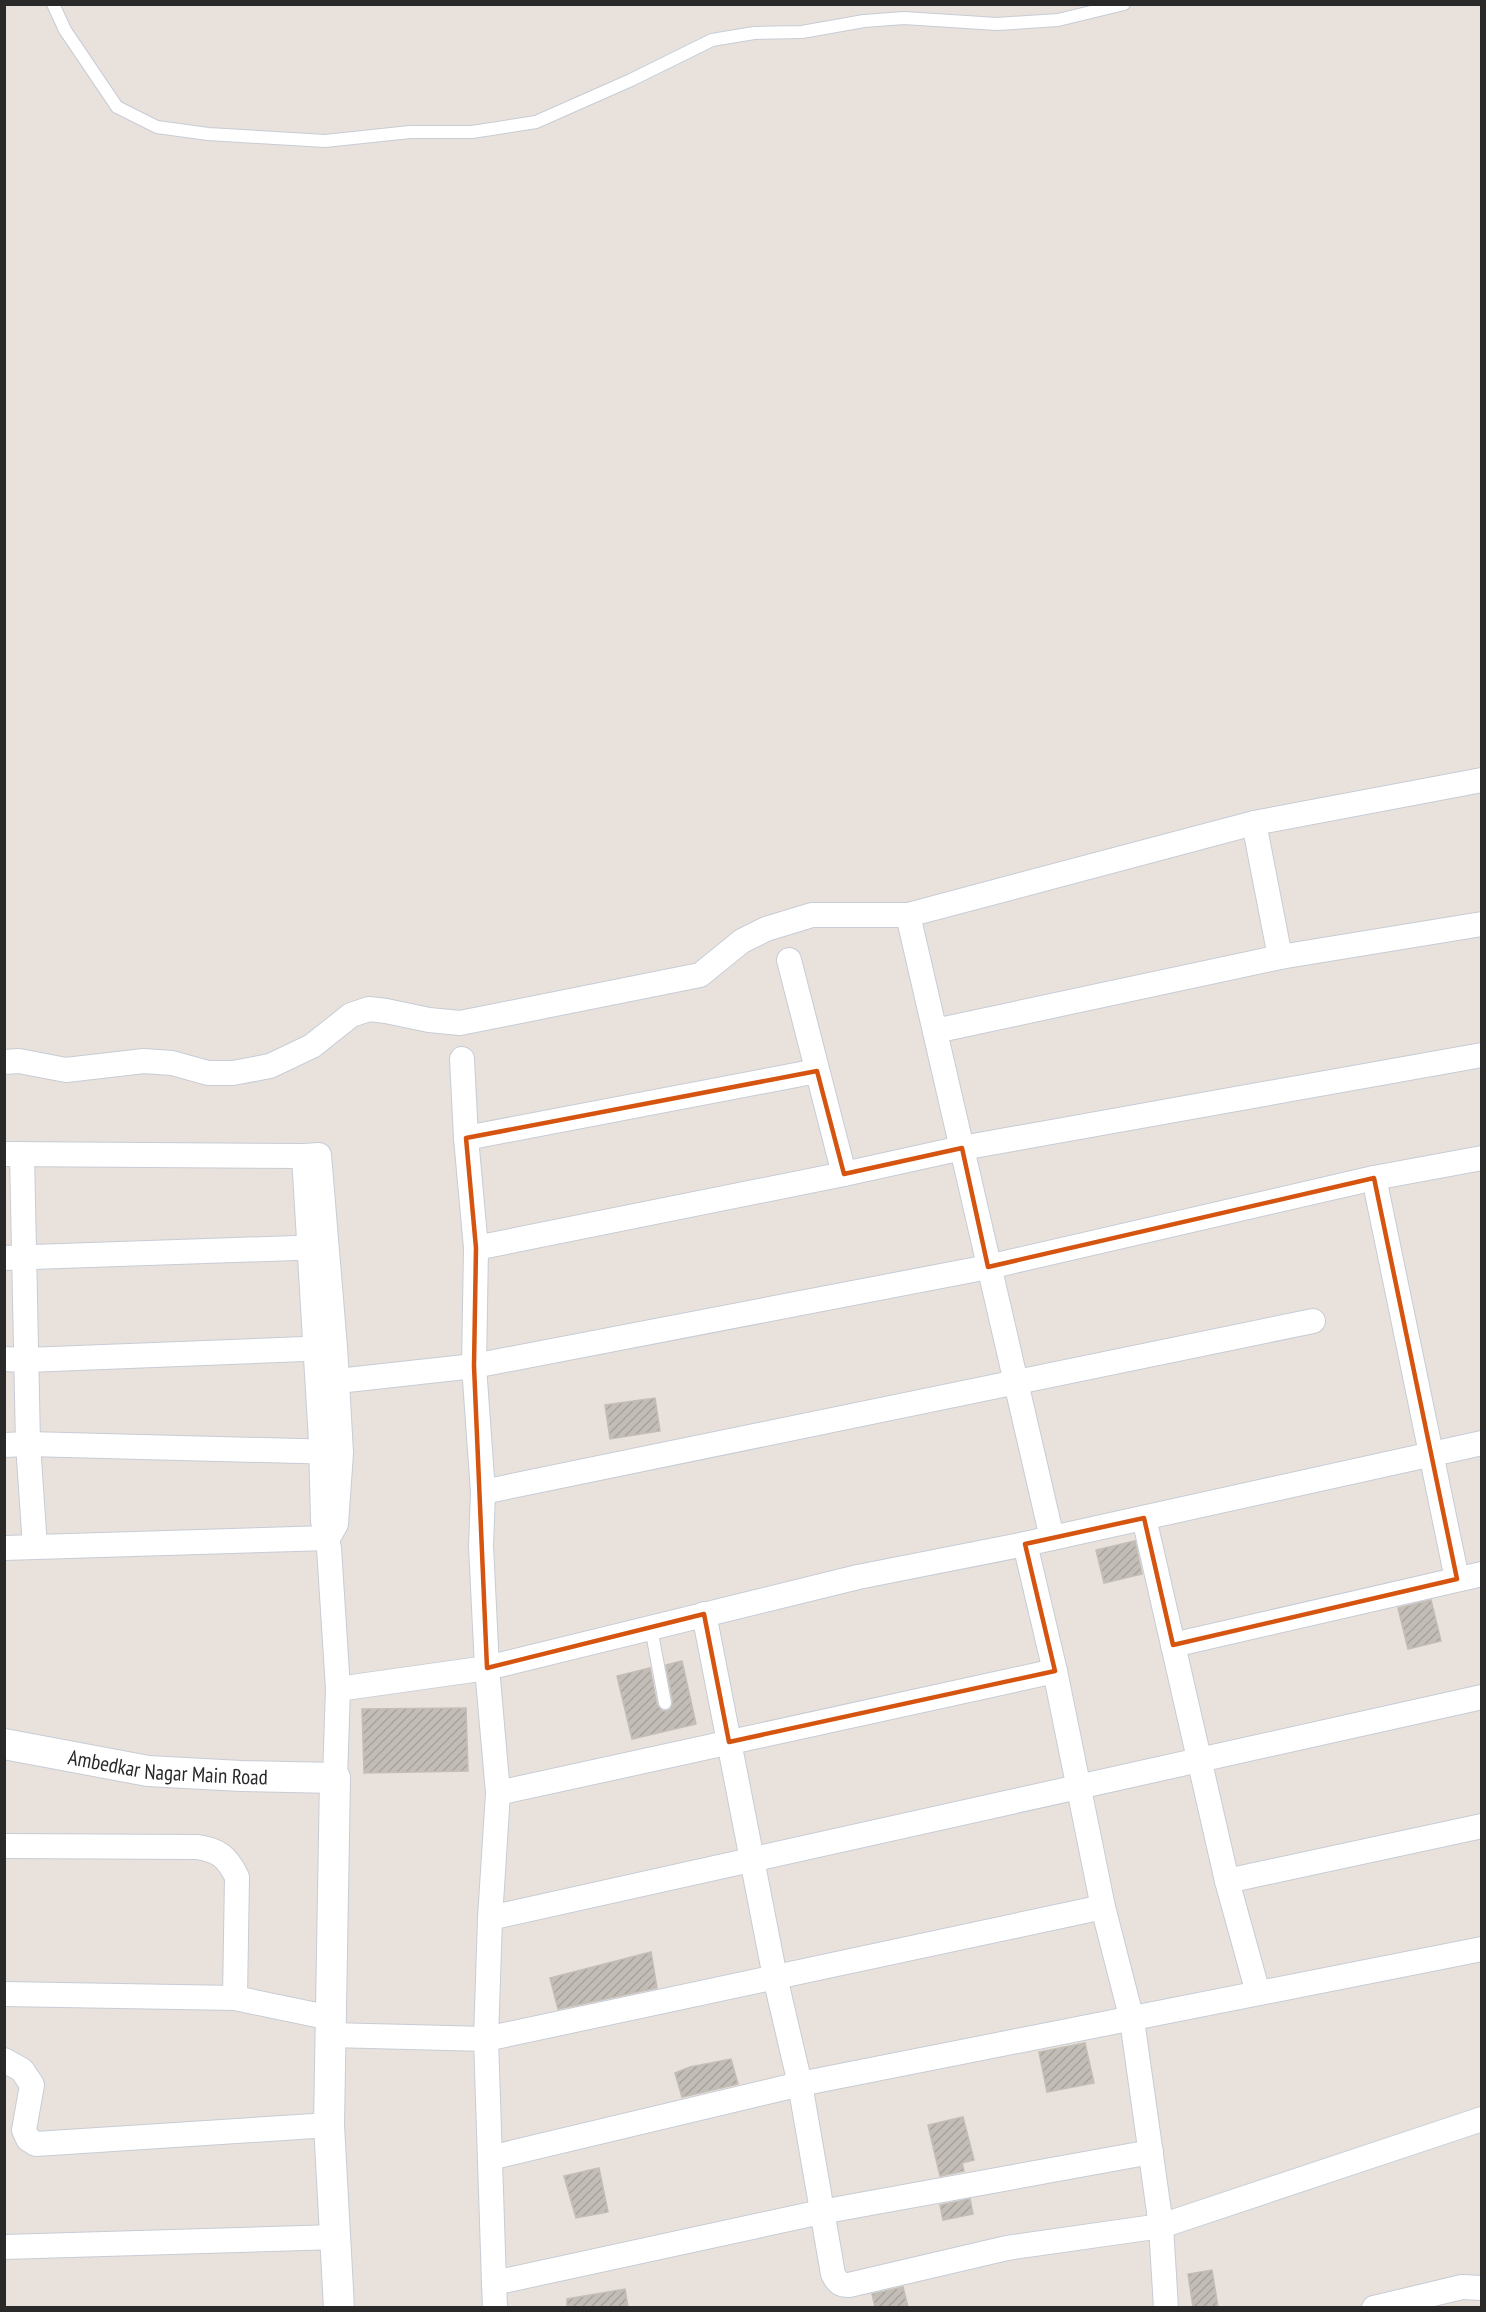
<svg xmlns="http://www.w3.org/2000/svg" width="1486" height="2312" font-family="'PT Sans Narrow',sans-serif">
<style>
.building{fill:url(#building-hatch);stroke:#c4bdb6;stroke-width:1.5}
.lines{fill:none;stroke-linecap:round;stroke-linejoin:round}
.service-casing{stroke:#c7ccd5;stroke-width:14}
.minor-casing{stroke:#c7ccd5;stroke-width:26}
.tertiary-casing{stroke:#c7ccd5;stroke-width:32}
.service{stroke:#fff;stroke-width:12}
.minor{stroke:#fff;stroke-width:24}
.tertiary{stroke:#fff;stroke-width:30}
.marked{fill:none;stroke:#d5540f;stroke-width:4.5;stroke-linejoin:round}
.labels{text-anchor:middle;dominant-baseline:central;stroke-width:4.5;stroke-linejoin:round;paint-order:stroke}
.street-label{font-size:21px;fill:#292929;stroke:#fff}
</style>
<defs>
<pattern id="building-hatch" width="6" height="6" patternUnits="userSpaceOnUse" patternTransform="scale(1.5)"><rect width="6" height="6" fill="#c2bdb7"/><path d="M-1 1l2-2M0 6l6-6M5 7l2-2" fill="none" stroke="#a7a29d"/></pattern>
</defs>
<rect width="100%" height="100%" fill="#e9e2dc"/>
<!-- building -->
<g class="building">
<path d="M655,1398L660,1431L610,1439L605,1405Z"/>
<path d="M1135,1541L1142,1574L1104,1583L1096,1550Z"/>
<path d="M1431,1600L1441,1641L1408,1649L1398,1608Z"/>
<path d="M682,1661L696,1724L632,1739L617,1676L650,1668L657,1705L662,1711H667L671,1709L673,1702L666,1665Z"/>
<path d="M466,1708L468,1771L364,1773L362,1709Z"/>
<path d="M651,1952L657,1988L558,2009L550,1978Z"/>
<path d="M1085,2043L1094,2083L1047,2092L1039,2052Z"/>
<path d="M731,2059L738,2084L682,2097L675,2073L690,2067Z"/>
<path d="M963,2117L974,2160L962,2163L964,2171L940,2176L928,2125Z"/>
<path d="M599,2168L608,2212L576,2218L564,2176Z"/>
<path d="M970,2199L973,2214L943,2220L940,2205Z"/>
<path d="M1212,2270L1218,2307H1193L1188,2274Z"/>
<path d="M903,2287L908,2307H875L872,2294Z"/>
<path d="M625,2289L628,2307H567V2299Z"/>
</g>
<g class="lines">
<defs>
<g id="service">
<path d="M53,4L65,30L117,107L157,127L208,134L325,141L410,132H472L536,122L631,80L712,40L754,33L802,32L864,21L904,18L997,24L1058,20L1124,4"/>
<path d="M651,1628L665,1703"/>
</g>
<g id="minor">
<path d="M1254,823L1280,957"/>
<path d="M789,960L844,1174"/>
<path d="M935,1031L1280,957L1482,924"/>
<path d="M462,1059L466,1138L476,1248L474,1366L483,1492L481,1546L487,1668L498,1793L490,1918L486,2039L494,2283L821,2212L1151,2152"/>
<path d="M4,1062L19,1061L66,1070L144,1061L172,1063L208,1073H233L270,1066L312,1046L351,1015L369,1009L386,1011L429,1020L460,1023L700,975L742,941L766,929L812,915H908"/>
<path d="M466,1138L817,1071"/>
<path d="M4,1154L304,1156"/>
<path d="M22,1154L28,1444L35,1547"/>
<path d="M1374,1178L1457,1579"/>
<path d="M476,1248L844,1174L962,1148L1482,1055"/>
<path d="M4,1258L324,1247"/>
<path d="M4,1359L27,1360L330,1348"/>
<path d="M338,1381L474,1366L988,1267L1374,1178L1482,1158"/>
<path d="M4,1445L28,1444L336,1452"/>
<path d="M483,1492L1313,1321"/>
<path d="M1144,1518L1227,1881L1258,1993"/>
<path d="M328,1538L336,1524L341,1453L335,1347L319,1155L304,1156L321,1441L323,1521L329,1548L338,1689L335,1778"/>
<path d="M1052,1538L908,915L1254,823L1482,780"/>
<path d="M1025,1544L1055,1671L1103,1907L1132,2020L1161,2226L1166,2308"/>
<path d="M4,1548L328,1538"/>
<path d="M704,1614L775,1977L800,2084L833,2274C837,2282 840,2285 849,2285L1007,2248L1161,2226L1482,2119"/>
<path d="M1173,1645L1482,1574"/>
<path d="M338,1689L487,1668L858,1577L1025,1544L1482,1443"/>
<path d="M498,1793L1055,1671"/>
<path d="M4,1846L197,1847C219,1850 227,1857 237,1877L235,1998"/>
<path d="M1227,1881L1482,1826"/>
<path d="M490,1918L1482,1697"/>
<path d="M4,1994L235,1998L331,2018"/>
<path d="M331,2035L486,2039L1103,1907"/>
<path d="M4,2060L22,2070L32,2085L24,2130L28,2139L36,2144L329,2125"/>
<path d="M490,2158L800,2084L1482,1949"/>
<path d="M4,2247L337,2237"/>
<path d="M494,2283L495,2308"/>
<path d="M1374,2308L1462,2287L1482,2288"/>
</g>
<g id="tertiary">
<path id="s1" d="M4,1744L148,1771L241,1776L335,1778L329,2125L339,2308"/>
</g>
</defs>
<!-- service casing -->
<use href="#service" class="service-casing"/>
<!-- minor casing -->
<use href="#minor" class="minor-casing"/>
<!-- tertiary casing -->
<use href="#tertiary" class="tertiary-casing"/>
<!-- service -->
<use href="#service" class="service"/>
<!-- minor -->
<use href="#minor" class="minor"/>
<!-- tertiary -->
<use href="#tertiary" class="tertiary"/>
</g>
<!-- marked area -->
<path class="marked" d="M817,1071L844,1174L962,1148L988,1267L1374,1178L1457,1579L1173,1645L1144,1518L1025,1544L1055,1671L729,1742L704,1614L487,1668L474,1366L476,1248L466,1138Z"/>
<g class="labels">
<!-- street labels -->
<g class="street-label">
<text stroke="none"><textPath href="#s1" startOffset="166">Ambedkar Nagar Main Road</textPath></text>
</g>
</g>
<!-- border -->
<rect width="1486" height="2312" fill="none" stroke="#292929" stroke-width="12"/>
</svg>
